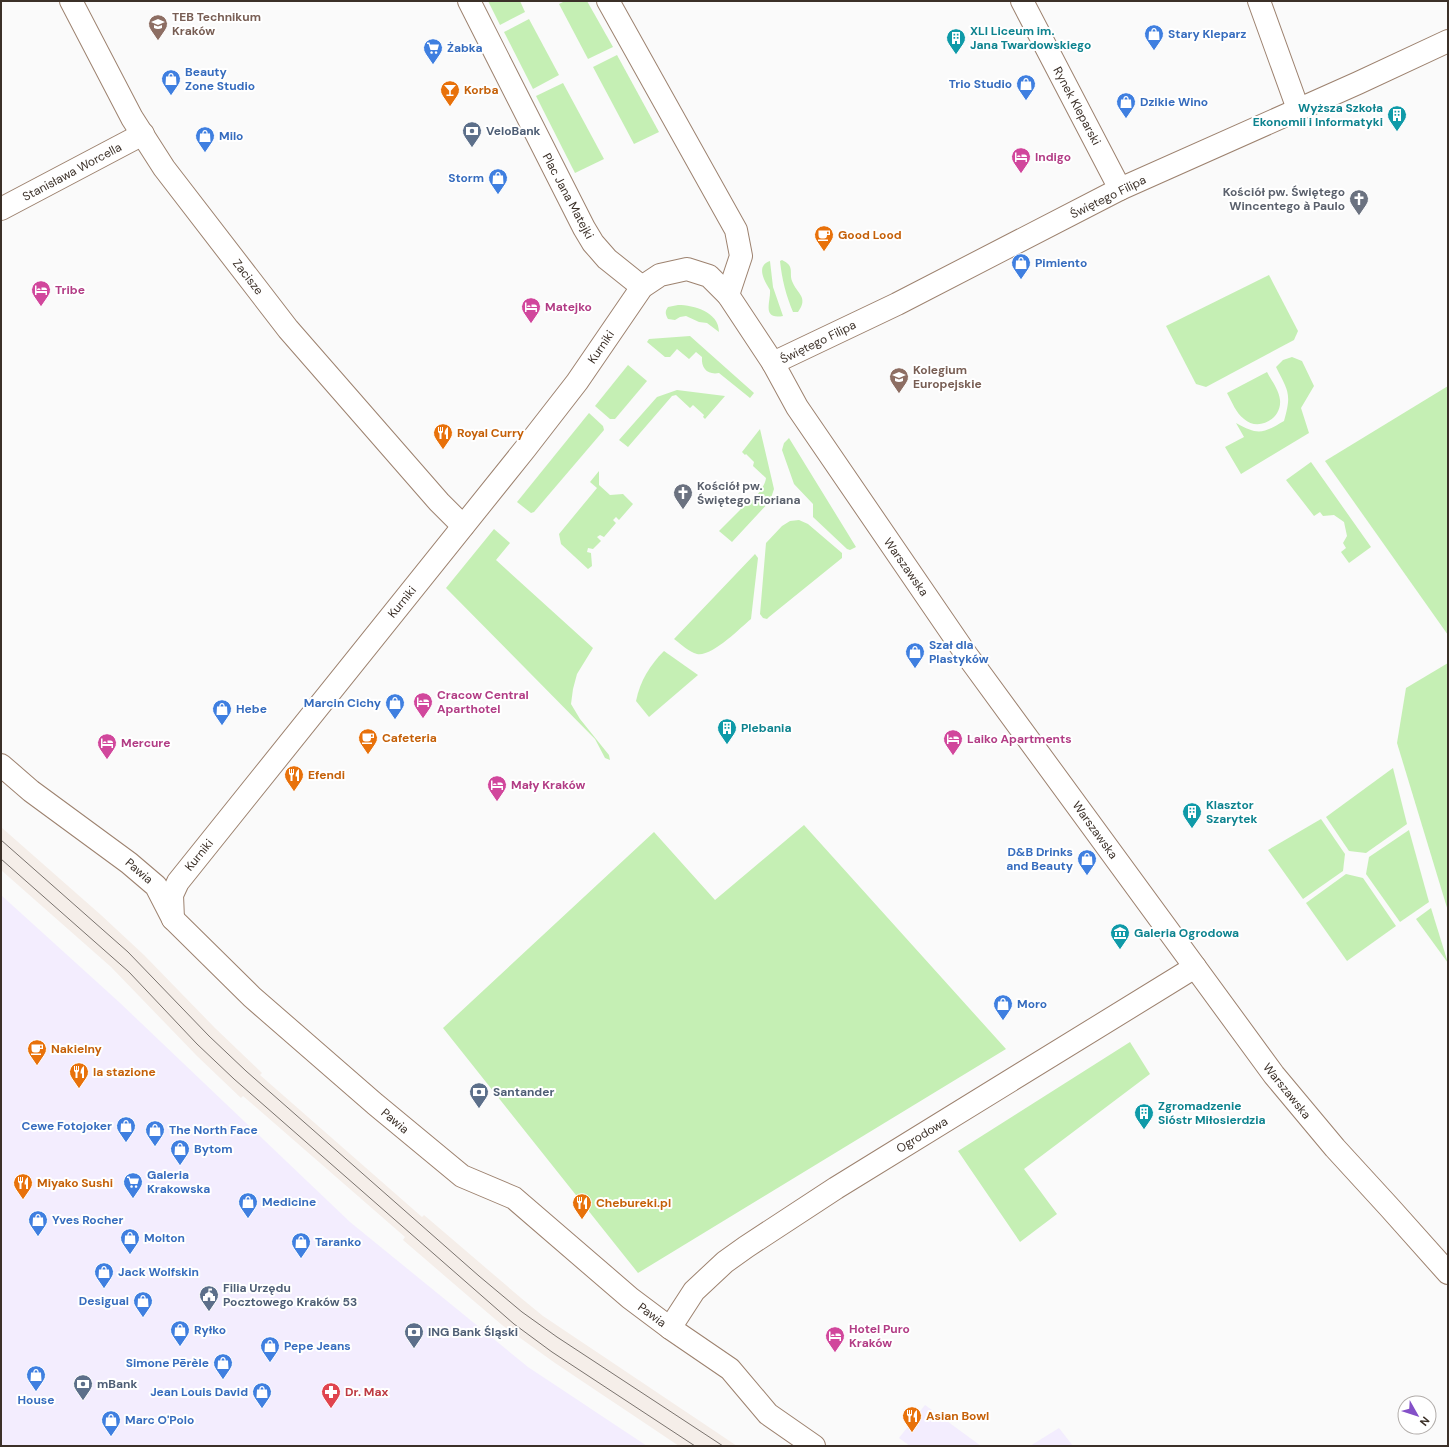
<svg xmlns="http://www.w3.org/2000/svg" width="1449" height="1447" font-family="'DM Sans',sans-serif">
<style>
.commercial{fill:#f3edfe}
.built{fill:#f5eee9}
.green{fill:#c5efb4}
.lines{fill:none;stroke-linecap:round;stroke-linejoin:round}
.minor-casing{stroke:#9d826f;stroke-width:24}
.minor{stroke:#fff;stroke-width:22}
.tram{stroke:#7a736e;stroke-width:1}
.labels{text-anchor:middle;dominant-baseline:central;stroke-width:4;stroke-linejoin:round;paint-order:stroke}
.education-label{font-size:12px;font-weight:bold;fill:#785e54;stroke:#fff;text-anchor:start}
.culture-label{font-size:12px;font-weight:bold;fill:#0d838f;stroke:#fff;text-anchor:start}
.shop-label{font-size:12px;font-weight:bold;fill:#366cbe;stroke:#fff;text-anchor:start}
.food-label{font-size:12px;font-weight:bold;fill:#c56008;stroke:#fff;text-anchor:start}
.street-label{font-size:12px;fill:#3b3028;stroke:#fff}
.service-label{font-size:12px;font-weight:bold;fill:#4e5e75;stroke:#fff;text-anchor:start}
.hotel-label{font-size:12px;font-weight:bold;fill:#b23c85;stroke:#fff;text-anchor:start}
.worship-label{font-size:12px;font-weight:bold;fill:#5b616d;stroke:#fff;text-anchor:end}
.health-label{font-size:12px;font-weight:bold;fill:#be3a42;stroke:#fff;text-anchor:start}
</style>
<rect width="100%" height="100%" fill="#fafafa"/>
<!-- commercial -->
<g class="commercial">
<path d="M1,895L119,1002L350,1222L528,1367L647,1446H1Z"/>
<path d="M925,1405L981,1446H910L899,1438Z"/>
<path d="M1059,1428L1073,1446H1030Z"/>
</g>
<!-- built -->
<path class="built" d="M1,827L101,915L144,955L215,1028L262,1073L260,1075L422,1217L424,1215L521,1298L543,1316L737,1446H679L555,1363L502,1325L475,1302L403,1240L405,1237L243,1096L241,1098L197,1056L111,967L1,870Z"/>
<!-- green -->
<g class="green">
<path d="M488,1H520L525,12L500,25Z"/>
<path d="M565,1H587L613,47L588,59L559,4Z"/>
<path d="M529,19L559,75L533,89L504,32Z"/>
<path d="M617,55L659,132L634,144L593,67Z"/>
<path d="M563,83L604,159L575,173L536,96Z"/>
<path d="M782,260C795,266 789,272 792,281C797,294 809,297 798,312H793C786,295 782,280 780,261Z"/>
<path d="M770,261L773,287L783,316C761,320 771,301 770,290C765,282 755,266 770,261Z"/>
<path d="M1269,275L1298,331L1294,340L1206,387L1196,384L1166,326Z"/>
<path d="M678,305C694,305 719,312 719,332L707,323L699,322L686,316L680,317L675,320L668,319C665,314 665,311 668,307Z"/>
<path d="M690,336L754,393L750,398L719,373C708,375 701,369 702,357L696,352L689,359L677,349L670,357H665L647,342L649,339Z"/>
<path d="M1292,357L1302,361L1314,386L1301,408L1309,433L1241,474L1225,447L1244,437L1236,423C1258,435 1262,434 1284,421C1292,393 1288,391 1276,367L1283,360Z"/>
<path d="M628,365L647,381L615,419H610L595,406Z"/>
<path d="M1267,372C1271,380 1279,390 1280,400C1282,419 1258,432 1244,419C1236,413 1232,402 1227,393Z"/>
<path d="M1448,386V635L1325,461Z"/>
<path d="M677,390L725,396L705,419L703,417L704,415L693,405L690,408L676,395L672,396L628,447L619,440L657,397Z"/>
<path d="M589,413L603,426L604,430L534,512L531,513L517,502Z"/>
<path d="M760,429L774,489L770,501L732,542L719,531L746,504C754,501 765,487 766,478L753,466L754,462L746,454L745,455L742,452Z"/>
<path d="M789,438L856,547L850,550L847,549L813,517V504L794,484L782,450L784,443Z"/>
<path d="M1311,462L1371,547L1349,563L1341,552L1346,548L1343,543L1347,536L1344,522L1334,515L1323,516L1320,512L1314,516L1286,480Z"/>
<path d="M599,471V485L610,495L623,494L633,504L619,520L616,517L613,520L616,523L604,537L600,535L597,537L601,541L593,549L588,548L587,552L591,553L592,566L588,569L561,544L559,534L597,488L590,482Z"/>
<path d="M799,520L808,524L842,553V558L769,617L767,619L763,618L760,614L766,543L782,526L790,521Z"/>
<path d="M494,529L510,543L496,560L593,648L577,674L573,689L571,704L580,719L609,755L610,760L605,758L595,739L446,588Z"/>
<path d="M755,554L758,558L751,619C740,628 712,657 697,654C689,652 681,644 674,639Z"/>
<path d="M664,651L698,675L649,717L636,701C640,681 650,665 664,651Z"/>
<path d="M1448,663V911L1397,743L1406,688Z"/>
<path d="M1393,768L1407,824L1366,853L1349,851L1326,817Z"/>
<path d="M1321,819L1345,854L1343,871L1303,899L1268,850Z"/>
<path d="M804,825L1006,1049L638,1273L443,1028L654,832L715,900Z"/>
<path d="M1409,830L1429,902L1400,922L1366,874L1369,857Z"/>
<path d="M1346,874L1363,878L1396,926L1347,961L1306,903Z"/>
<path d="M1431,908L1448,963L1416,919Z"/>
<path d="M1130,1042L1150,1074L1024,1169L1057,1214L1020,1242L958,1151Z"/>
</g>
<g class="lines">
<defs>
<g id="minor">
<path d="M71,1L132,118L164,168L288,329L439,502L463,526"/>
<path d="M469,1L584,228L593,243L607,259L642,287"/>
<path d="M608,1L736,230L741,256L728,295"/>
<path d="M1022,1L1120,189"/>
<path d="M1259,1L1298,109"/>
<path d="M1,209L143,134"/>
<path d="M773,363L897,304L1120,189L1358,83L1448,41"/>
<path d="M1,765L31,791L129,863L156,886L173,919L252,997L375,1104L462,1176L514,1198L630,1298L670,1328L730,1369L768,1414L814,1446"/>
<path d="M173,919L172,895L178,882L525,449L577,382L642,287L660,275L687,269L709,276L728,295L773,363L797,407L966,654L1274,1075L1335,1148L1390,1208L1448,1273"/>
<path d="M670,1328L694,1291L725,1262L746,1247L836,1188L1195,967"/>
</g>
</defs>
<!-- minor casing -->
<use href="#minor" class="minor-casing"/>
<!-- minor -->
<use href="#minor" class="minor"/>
<!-- tram -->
<g class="tram">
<path d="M1,840L128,952L209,1036L246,1071L479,1276L522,1312L557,1337L723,1446"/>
<path d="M1,859L129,972L197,1044L234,1079L514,1324L552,1352L695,1446"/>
</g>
</g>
<!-- icons -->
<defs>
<symbol id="school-pin" viewBox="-11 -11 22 30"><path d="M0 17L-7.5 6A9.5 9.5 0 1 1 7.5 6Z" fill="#8d6e63" stroke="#fff"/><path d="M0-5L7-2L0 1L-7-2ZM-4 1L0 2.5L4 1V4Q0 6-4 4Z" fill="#fff"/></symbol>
<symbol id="shop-pin" viewBox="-11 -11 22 30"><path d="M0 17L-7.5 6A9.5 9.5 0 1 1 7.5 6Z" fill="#3f7fe0" stroke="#fff"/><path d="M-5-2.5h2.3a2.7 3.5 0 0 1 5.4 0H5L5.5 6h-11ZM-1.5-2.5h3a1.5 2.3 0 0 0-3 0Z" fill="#fff"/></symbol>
<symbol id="building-pin" viewBox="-11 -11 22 30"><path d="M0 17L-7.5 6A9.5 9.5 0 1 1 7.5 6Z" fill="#0f9aa8" stroke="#fff"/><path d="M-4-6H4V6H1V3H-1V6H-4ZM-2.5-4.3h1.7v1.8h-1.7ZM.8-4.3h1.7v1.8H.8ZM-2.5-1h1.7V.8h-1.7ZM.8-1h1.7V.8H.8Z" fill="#fff"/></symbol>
<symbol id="supermarket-pin" viewBox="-11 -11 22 30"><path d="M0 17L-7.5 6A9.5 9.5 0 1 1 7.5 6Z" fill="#3f7fe0" stroke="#fff"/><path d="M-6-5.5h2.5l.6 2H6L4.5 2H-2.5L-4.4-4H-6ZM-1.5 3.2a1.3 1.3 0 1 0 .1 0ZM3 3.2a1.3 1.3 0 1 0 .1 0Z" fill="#fff"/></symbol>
<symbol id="bar-pin" viewBox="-11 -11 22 30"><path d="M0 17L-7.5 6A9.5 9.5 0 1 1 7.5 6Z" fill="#e8710a" stroke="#fff"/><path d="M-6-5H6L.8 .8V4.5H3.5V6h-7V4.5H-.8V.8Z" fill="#fff"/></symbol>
<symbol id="bank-pin" viewBox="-11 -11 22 30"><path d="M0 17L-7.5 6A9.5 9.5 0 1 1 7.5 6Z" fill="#5c6f8a" stroke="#fff"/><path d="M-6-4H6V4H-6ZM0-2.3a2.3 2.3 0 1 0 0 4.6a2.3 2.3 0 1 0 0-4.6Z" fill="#fff"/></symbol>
<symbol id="hotel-pin" viewBox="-11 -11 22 30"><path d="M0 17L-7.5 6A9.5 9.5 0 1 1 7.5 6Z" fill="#d1479c" stroke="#fff"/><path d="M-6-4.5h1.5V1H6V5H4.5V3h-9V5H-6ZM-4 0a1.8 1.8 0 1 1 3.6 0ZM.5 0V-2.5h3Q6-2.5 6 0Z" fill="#fff"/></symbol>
<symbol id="church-pin" viewBox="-11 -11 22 30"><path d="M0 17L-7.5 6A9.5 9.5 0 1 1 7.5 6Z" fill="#6b7280" stroke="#fff"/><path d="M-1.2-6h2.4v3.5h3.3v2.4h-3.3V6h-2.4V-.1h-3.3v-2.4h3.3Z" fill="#fff"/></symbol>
<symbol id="cafe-pin" viewBox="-11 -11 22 30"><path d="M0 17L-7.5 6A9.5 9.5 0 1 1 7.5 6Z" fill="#e8710a" stroke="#fff"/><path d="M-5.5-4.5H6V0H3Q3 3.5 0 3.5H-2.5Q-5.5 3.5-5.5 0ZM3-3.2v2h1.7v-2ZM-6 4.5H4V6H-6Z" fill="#fff"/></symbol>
<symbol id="restaurant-pin" viewBox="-11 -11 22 30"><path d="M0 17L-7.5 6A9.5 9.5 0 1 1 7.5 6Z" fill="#e8710a" stroke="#fff"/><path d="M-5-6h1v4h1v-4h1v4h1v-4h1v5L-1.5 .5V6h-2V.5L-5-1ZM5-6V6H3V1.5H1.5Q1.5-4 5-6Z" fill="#fff"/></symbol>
<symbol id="museum-pin" viewBox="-11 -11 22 30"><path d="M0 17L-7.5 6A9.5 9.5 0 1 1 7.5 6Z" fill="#0f9aa8" stroke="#fff"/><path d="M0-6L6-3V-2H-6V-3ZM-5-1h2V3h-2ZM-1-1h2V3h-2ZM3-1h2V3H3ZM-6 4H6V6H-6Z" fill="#fff"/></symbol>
<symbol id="civic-pin" viewBox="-11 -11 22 30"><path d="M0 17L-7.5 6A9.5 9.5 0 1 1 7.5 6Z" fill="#5c6f8a" stroke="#fff"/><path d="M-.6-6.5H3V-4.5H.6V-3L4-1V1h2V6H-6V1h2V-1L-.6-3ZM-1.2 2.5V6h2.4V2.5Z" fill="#fff"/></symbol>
<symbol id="pharmacy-pin" viewBox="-11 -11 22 30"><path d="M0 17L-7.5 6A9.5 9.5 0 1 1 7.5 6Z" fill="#e0444e" stroke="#fff"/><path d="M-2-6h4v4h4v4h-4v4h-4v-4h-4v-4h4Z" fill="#fff"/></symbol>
</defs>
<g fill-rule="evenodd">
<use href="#school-pin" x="147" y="13" width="22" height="30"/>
<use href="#shop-pin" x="1143" y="23" width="22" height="30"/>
<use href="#building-pin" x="945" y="27" width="22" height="30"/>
<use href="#supermarket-pin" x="422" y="37" width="22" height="30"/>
<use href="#shop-pin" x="160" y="68" width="22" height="30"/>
<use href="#shop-pin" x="1015" y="73" width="22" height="30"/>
<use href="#bar-pin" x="439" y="79" width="22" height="30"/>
<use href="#shop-pin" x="1115" y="91" width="22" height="30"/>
<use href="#building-pin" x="1386" y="104" width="22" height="30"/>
<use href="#bank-pin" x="461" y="120" width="22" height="30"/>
<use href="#shop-pin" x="194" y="125" width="22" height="30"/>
<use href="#hotel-pin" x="1010" y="146" width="22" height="30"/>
<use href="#shop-pin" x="487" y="167" width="22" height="30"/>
<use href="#church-pin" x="1348" y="188" width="22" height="30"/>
<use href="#cafe-pin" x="813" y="224" width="22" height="30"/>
<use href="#shop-pin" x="1010" y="252" width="22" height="30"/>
<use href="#hotel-pin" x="30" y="279" width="22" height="30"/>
<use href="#hotel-pin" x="520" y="296" width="22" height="30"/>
<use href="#school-pin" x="888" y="366" width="22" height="30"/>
<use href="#restaurant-pin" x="432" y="422" width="22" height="30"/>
<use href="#church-pin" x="672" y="482" width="22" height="30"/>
<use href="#shop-pin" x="904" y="641" width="22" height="30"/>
<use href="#hotel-pin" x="412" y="691" width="22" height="30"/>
<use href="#shop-pin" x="384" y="692" width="22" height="30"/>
<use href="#shop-pin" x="211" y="698" width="22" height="30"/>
<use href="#building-pin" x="716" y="717" width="22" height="30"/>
<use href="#cafe-pin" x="357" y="727" width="22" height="30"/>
<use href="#hotel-pin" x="942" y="728" width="22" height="30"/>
<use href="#hotel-pin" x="96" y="732" width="22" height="30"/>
<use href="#restaurant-pin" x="283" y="764" width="22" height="30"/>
<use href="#hotel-pin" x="486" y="774" width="22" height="30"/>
<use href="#building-pin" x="1181" y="801" width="22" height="30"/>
<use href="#shop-pin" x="1076" y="848" width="22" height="30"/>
<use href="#museum-pin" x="1109" y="922" width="22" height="30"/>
<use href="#shop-pin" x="992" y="993" width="22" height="30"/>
<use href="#cafe-pin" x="26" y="1038" width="22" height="30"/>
<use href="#restaurant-pin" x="68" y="1061" width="22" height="30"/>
<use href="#bank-pin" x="468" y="1081" width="22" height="30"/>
<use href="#building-pin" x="1133" y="1102" width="22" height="30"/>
<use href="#shop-pin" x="115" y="1115" width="22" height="30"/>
<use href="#shop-pin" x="144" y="1119" width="22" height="30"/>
<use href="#shop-pin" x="169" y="1138" width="22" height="30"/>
<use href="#supermarket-pin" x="122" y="1171" width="22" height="30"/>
<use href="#restaurant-pin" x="12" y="1172" width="22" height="30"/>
<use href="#shop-pin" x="237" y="1191" width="22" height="30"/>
<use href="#restaurant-pin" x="571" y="1192" width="22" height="30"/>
<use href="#shop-pin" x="27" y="1209" width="22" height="30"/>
<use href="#shop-pin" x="119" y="1227" width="22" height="30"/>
<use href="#shop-pin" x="290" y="1231" width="22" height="30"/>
<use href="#shop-pin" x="93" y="1261" width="22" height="30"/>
<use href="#civic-pin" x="198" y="1284" width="22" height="30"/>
<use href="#shop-pin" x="132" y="1290" width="22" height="30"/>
<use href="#shop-pin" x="169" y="1319" width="22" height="30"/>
<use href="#bank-pin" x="403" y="1321" width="22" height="30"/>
<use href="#hotel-pin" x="824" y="1325" width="22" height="30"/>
<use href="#shop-pin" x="259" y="1335" width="22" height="30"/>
<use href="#shop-pin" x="212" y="1352" width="22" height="30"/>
<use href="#shop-pin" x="25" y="1364" width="22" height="30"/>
<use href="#bank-pin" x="72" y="1373" width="22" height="30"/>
<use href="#shop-pin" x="251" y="1381" width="22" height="30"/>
<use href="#pharmacy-pin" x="320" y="1381" width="22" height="30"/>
<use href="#restaurant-pin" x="901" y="1405" width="22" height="30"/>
<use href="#shop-pin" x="100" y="1409" width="22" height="30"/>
</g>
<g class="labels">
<!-- education labels -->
<g class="education-label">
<text x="172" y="17">TEB Technikum<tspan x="172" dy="14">Kraków</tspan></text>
<text x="913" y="370">Kolegium<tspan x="913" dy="14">Europejskie</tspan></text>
</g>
<!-- culture labels -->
<g class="culture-label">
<text x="970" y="31">XLI Liceum im.<tspan x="970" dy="14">Jana Twardowskiego</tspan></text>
<text x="1383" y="108" text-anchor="end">Wyższa Szkoła<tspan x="1383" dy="14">Ekonomii i Informatyki</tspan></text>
<text x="741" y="728">Plebania</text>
<text x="1206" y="805">Klasztor<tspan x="1206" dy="14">Szarytek</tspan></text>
<text x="1134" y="933">Galeria Ogrodowa</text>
<text x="1158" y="1106">Zgromadzenie<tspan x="1158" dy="14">Sióstr Miłosierdzia</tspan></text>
</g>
<!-- shop labels -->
<g class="shop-label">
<text x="1168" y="34">Stary Kleparz</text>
<text x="447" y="48">Żabka</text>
<text x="185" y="72">Beauty<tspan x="185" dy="14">Zone Studio</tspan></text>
<text x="1012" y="84" text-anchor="end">Trio Studio</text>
<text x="1140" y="102">Dzikie Wino</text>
<text x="219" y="136">Milo</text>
<text x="484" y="178" text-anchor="end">Storm</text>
<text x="1035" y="263">Pimiento</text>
<text x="929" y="645">Szał dla<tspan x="929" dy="14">Plastyków</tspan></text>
<text x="381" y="703" text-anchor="end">Marcin Cichy</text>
<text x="236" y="709">Hebe</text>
<text x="1073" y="852" text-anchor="end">D&amp;B Drinks<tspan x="1073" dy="14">and Beauty</tspan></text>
<text x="1017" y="1004">Moro</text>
<text x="112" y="1126" text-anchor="end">Cewe Fotojoker</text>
<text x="169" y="1130">The North Face</text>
<text x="194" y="1149">Bytom</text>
<text x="147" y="1175">Galeria<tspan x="147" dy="14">Krakowska</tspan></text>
<text x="262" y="1202">Medicine</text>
<text x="52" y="1220">Yves Rocher</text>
<text x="144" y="1238">Molton</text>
<text x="315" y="1242">Taranko</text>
<text x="118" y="1272">Jack Wolfskin</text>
<text x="129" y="1301" text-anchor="end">Desigual</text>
<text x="194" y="1330">Ryłko</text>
<text x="284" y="1346">Pepe Jeans</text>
<text x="209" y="1363" text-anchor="end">Simone Pērèle</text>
<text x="248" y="1392" text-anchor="end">Jean Louis David</text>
<text x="36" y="1400" text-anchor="middle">House</text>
<text x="125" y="1420">Marc O'Polo</text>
</g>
<!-- food labels -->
<g class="food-label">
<text x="464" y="90">Korba</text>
<text x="838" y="235">Good Lood</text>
<text x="457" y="433">Royal Curry</text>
<text x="382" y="738">Cafeteria</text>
<text x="308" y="775">Efendi</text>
<text x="51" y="1049">Nakielny</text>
<text x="93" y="1072">la stazione</text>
<text x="37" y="1183">Miyako Sushi</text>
<text x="596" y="1203">Chebureki.pl</text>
<text x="926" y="1416">Asian Bowl</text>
</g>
<!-- street labels -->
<g class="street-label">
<text transform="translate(1077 106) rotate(62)">Rynek Kleparski</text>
<text transform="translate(72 172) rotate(-28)">Stanisława Worcella</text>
<text transform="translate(568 196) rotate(62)">Plac Jana Matejki</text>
<text transform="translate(1108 197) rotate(-26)">Świętego Filipa</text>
<text transform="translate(248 277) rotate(52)">Zacisze</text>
<text transform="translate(818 342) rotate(-26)">Świętego Filipa</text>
<text transform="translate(601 347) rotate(-56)">Kurniki</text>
<text transform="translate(906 567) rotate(55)">Warszawska</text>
<text transform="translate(402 602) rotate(-51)">Kurniki</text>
<text transform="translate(1095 830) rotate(54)">Warszawska</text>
<text transform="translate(199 855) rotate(-51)">Kurniki</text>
<text transform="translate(139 871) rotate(41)">Pawia</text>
<text transform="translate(1287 1091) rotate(51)">Warszawska</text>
<text transform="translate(395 1121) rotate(40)">Pawia</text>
<text transform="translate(922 1135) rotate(-31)">Ogrodowa</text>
<text transform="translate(652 1315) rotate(37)">Pawia</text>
</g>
<!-- service labels -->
<g class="service-label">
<text x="486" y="131">VeloBank</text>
<text x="493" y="1092">Santander</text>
<text x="223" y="1288">Filia Urzędu<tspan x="223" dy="14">Pocztowego Kraków 53</tspan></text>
<text x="428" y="1332">ING Bank Śląski</text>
<text x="97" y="1384">mBank</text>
</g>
<!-- hotel labels -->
<g class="hotel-label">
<text x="1035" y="157">Indigo</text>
<text x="55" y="290">Tribe</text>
<text x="545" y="307">Matejko</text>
<text x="437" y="695">Cracow Central<tspan x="437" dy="14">Aparthotel</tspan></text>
<text x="967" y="739">Laiko Apartments</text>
<text x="121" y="743">Mercure</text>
<text x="511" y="785">Mały Kraków</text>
<text x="849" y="1329">Hotel Puro<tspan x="849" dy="14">Kraków</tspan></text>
</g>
<!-- worship labels -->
<g class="worship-label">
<text x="1345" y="192">Kościół pw. Świętego<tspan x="1345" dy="14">Wincentego à Paulo</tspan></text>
<text x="697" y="486" text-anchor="start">Kościół pw.<tspan x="697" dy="14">Świętego Floriana</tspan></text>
</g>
<!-- health labels -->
<g class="health-label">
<text x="345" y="1392">Dr. Max</text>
</g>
</g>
<!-- border -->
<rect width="1449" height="1447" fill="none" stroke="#3b3028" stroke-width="4"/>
<!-- north arrow -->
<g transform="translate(1417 1415) rotate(129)"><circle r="19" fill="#ffffff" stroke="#b1aca9"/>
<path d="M0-3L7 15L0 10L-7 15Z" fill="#8450c8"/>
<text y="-6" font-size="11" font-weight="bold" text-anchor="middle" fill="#3b3028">N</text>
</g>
</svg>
